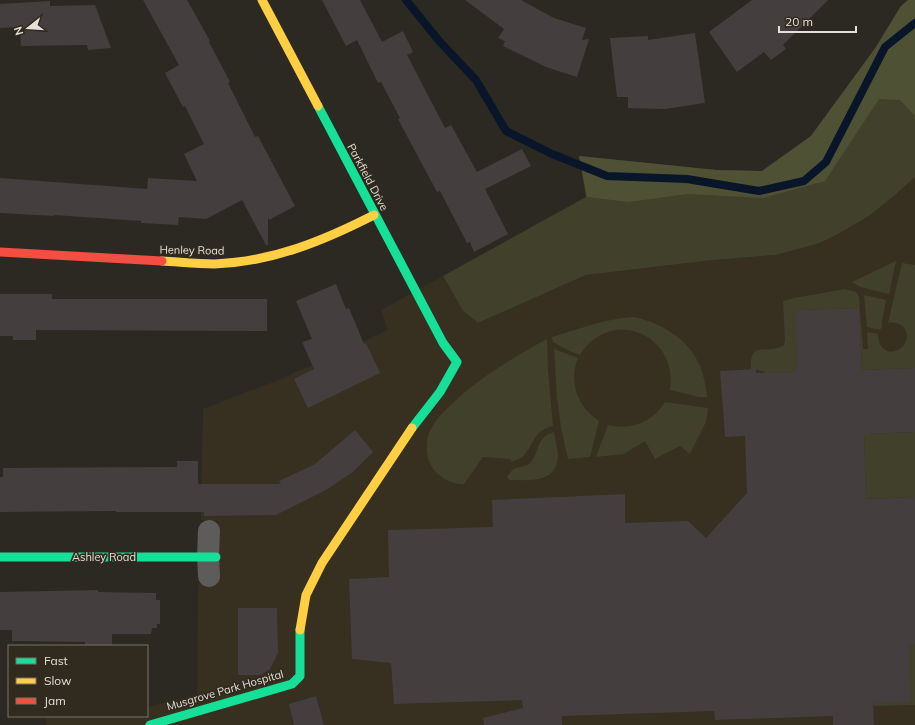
<svg xmlns="http://www.w3.org/2000/svg" width="915" height="725" font-family="Mulish,sans-serif">
<style>
.built{fill:#372f20}
.green{fill:#40402b}
.forest{fill:#4f5135}
.lines{fill:none;stroke-linecap:round;stroke-linejoin:round}
.stream{stroke:#091528;stroke-width:8}
.building{fill:#443e3e}
.street{stroke:#5d5c5a;stroke-width:22}
.fast{stroke:#16e098;stroke-width:9}
.slow{stroke:#ffcf43;stroke-width:9}
.jam{stroke:#f24e42;stroke-width:9}
.labels{text-anchor:middle;dominant-baseline:central;stroke-width:3.5;stroke-linejoin:round;paint-order:stroke}
.street-label{font-size:11px;fill:#e4e0d9;stroke:#302a1f}
</style>
<rect width="100%" height="100%" fill="#2c2923"/>
<!-- built -->
<path class="built" d="M915,177V725H46L47,716H147V707L197,694L198,583H218V521L201,520L203,409L281,379L388,330L381,310L443,276L463,311L478,323L586,275L713,260L776,255L820,243L838,234L869,216L895,195Z"/>
<!-- green -->
<g class="green">
<path d="M908,0H915V177L895,195L869,216L838,234L820,243L776,255L713,260L586,275L478,323L463,311L443,276L586,197L579,156L716,170L762,171L811,136L876,47L901,6Z"/>
<path d="M896,261L889,294L860,287L852,282Z"/>
<path d="M902,263L915,265V368L862,370L859,308L796,310L797,372L767,373L756,369H751C749,338 768,356 784,345L785,340L783,301L794,298L845,289L856,292L859,297L863,349H868L867,332L878,334C879,365 915,350 905,329C901,323 895,322 888,323Z"/>
<path d="M864,295L886,300L882,321V327L880,330L867,327Z"/>
<path d="M633,317C644,319 653,322 662,327C692,343 704,364 707,397H699L670,390C679,334 610,306 580,355L569,351L553,342L552,337C578,329 605,319 633,317Z"/>
<path d="M547,339L548,370L553,426C533,431 536,441 525,454C523,458 516,460 512,462L510,459L483,457L464,484C452,485 436,476 431,465C425,454 425,438 432,427C438,416 449,407 458,398C487,373 514,357 547,339Z"/>
<path d="M554,349L578,358C568,382 578,407 599,421L590,457L568,459L561,428L557,398Z"/>
<path d="M665,402L708,408L706,422L690,454L680,446L655,459L645,441L624,454L596,457L608,425C631,430 652,423 665,402Z"/>
<path d="M554,432C555,440 558,448 558,456C557,484 528,480 509,480L507,477C509,474 512,469 516,468C521,466 526,467 530,463C540,452 536,436 554,432Z"/>
<path d="M915,432V497L866,499L864,434Z"/>
<path d="M915,644V705L873,706L871,645Z"/>
</g>
<!-- forest -->
<path class="forest" d="M908,0H915V116L900,100L879,99L825,181L763,198L687,194L629,202L587,197L579,156L716,170L762,171L811,136L876,47L901,6Z"/>
<g class="lines">
<!-- stream -->
<path class="stream" d="M406,0L440,42L476,80L506,131L552,154L607,176L687,179L759,191L804,181L826,162L885,47L915,23"/>
</g>
<!-- building -->
<g class="building">
<path d="M143,0H187L210,41L209,42L230,82L228,83L255,137L258,136L295,206L269,220L268,217V245H266L242,200L206,219L179,217L178,225L141,223V221L54,215V216L0,213V178L147,189L148,178L197,181L184,154L204,144L185,106L183,107L165,73L179,65Z"/>
<path d="M322,0H360L382,42L403,31L413,52L407,55L445,128L451,125L477,172L522,149L531,166L485,189L508,234L474,252L470,242L467,243L440,191L437,192L398,119L400,118L381,82L378,83L357,40L346,46Z"/>
<path d="M465,0H521L554,18L586,28L582,40L589,39L577,77L546,67L503,46L505,41L498,38L504,29Z"/>
<path d="M752,0H828L783,45L786,49L771,60L764,52L737,72L709,32Z"/>
<path d="M50,1V6L95,5L111,48L88,50L87,45L21,46L20,27L0,28V4Z"/>
<path d="M695,33L705,103L665,109L628,108V97H617L610,38L648,36V40Z"/>
<path d="M336,284L346,309L349,308L364,344L366,343L380,373L308,408L294,379L314,369L302,342L312,339L296,301Z"/>
<path d="M0,294H52V299H267V331L36,330V340H13V336H0Z"/>
<path d="M859,308L862,370L915,368V432L864,434L866,499L915,497V644H909L911,702L873,703L874,725H833V716L715,720L714,711L562,716V725H484L483,718L523,708L522,700L394,704L391,663L352,659L349,579L389,577L388,530L493,527L492,500L625,494V523L688,521L706,538L747,493L745,436L725,437L720,371L756,369V373L797,372L795,310Z"/>
<path d="M355,430L373,452L353,472L326,490L276,515L204,516V512H116V511L0,512V477H3V468L177,467V461H198V484H281L279,481L315,464Z"/>
<path d="M98,590V592L156,593V600H160V624H157V628H152L151,634H112V646H85V642L12,641V630H0V592Z"/>
<path d="M238,608H277L278,653L270,669L261,675H238Z"/>
<path d="M316,696L324,725H294L289,704Z"/>
</g>
<g class="lines">
<!-- street -->
<path class="street" d="M209,531L208,557L209,576"/>
<!-- fast -->
<g class="fast">
<path d="M318,106L443,343L457,362L440,392L412,428"/>
<path d="M0,557H216"/>
<path d="M150,725L292,684L300,676V630"/>
</g>
<!-- slow -->
<g class="slow">
<path d="M262,0L318,106"/>
<path d="M162,261C180,262 197,264 214,264C272,262 323,241 374,215"/>
<path d="M300,630L306,595L322,563L412,428"/>
</g>
<!-- jam -->
<path class="jam" d="M0,252L162,261"/>
</g>
<g class="labels">
<!-- street labels -->
<g class="street-label">
<text transform="translate(368 177) rotate(62)">Parkfield Drive</text>
<text transform="translate(192 250) rotate(1)">Henley Road</text>
<text x="104" y="557">Ashley Road</text>
<text transform="translate(225 690) rotate(-16)">Musgrove Park Hospital</text>
</g>
</g>
<!-- legend -->
<rect x="8" y="645" width="140" height="72" fill="#302a1f" stroke="#787369"/>
<rect x="16" y="658" width="20" height="6" fill="#16e098" stroke="#787369"/>
<text x="44" y="665" font-size="12" fill="#e4e0d9">Fast</text>
<rect x="16" y="678" width="20" height="6" fill="#ffcf43" stroke="#787369"/>
<text x="44" y="685" font-size="12" fill="#e4e0d9">Slow</text>
<rect x="16" y="698" width="20" height="6" fill="#f24e42" stroke="#787369"/>
<text x="44" y="705" font-size="12" fill="#e4e0d9">Jam</text>
<!-- north arrow -->
<g transform="translate(28 28) rotate(253)" stroke="#302a1f" stroke-width="3" paint-order="stroke">
<path d="M0-3L7 15L0 10L-7 15Z" fill="#e4e0d9"/>
<text y="-6" font-size="11" font-weight="bold" text-anchor="middle" fill="#e4e0d9">N</text>
</g>
<!-- scale -->
<path d="M779 26v6h77v-6" fill="none" stroke="#e4e0d9" stroke-width="2"/>
<text x="785" y="26" font-size="12" fill="#e4e0d9" stroke="#302a1f" stroke-width="3" paint-order="stroke">20 m</text>
</svg>
